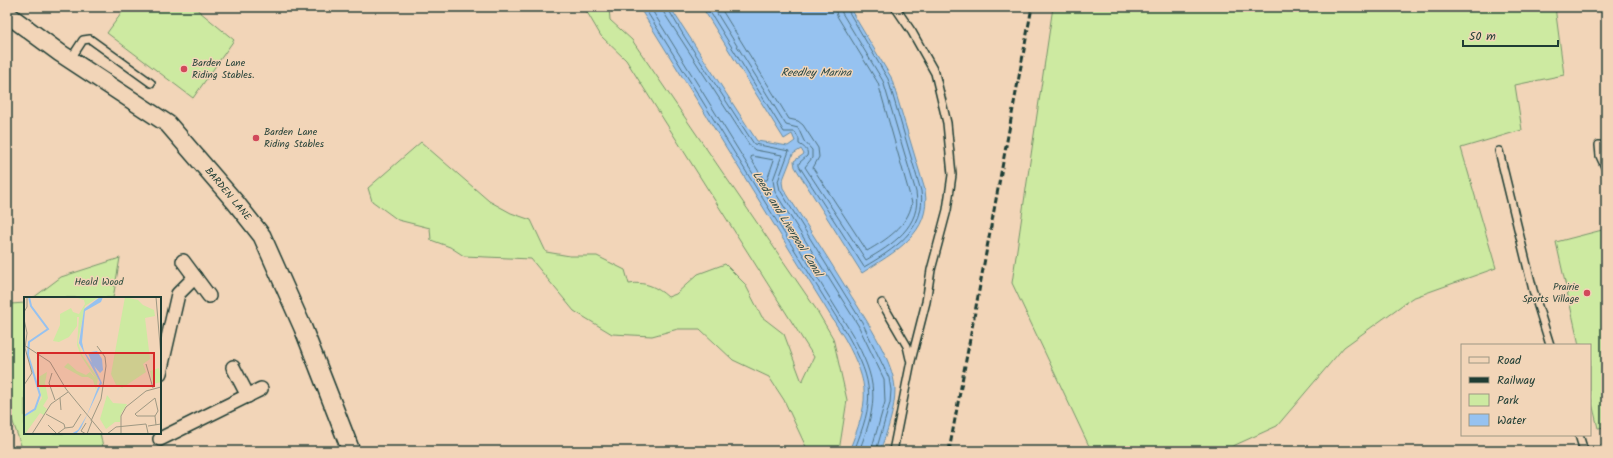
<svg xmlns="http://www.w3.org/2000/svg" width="1613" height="458" font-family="Kalam,sans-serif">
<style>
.green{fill:#cdeaa1;stroke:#76946a}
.water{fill:#96c2f0;stroke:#668da5}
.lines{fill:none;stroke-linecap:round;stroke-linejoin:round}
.shore{stroke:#4f727f;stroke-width:1}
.service-casing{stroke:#1f3d34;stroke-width:10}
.minor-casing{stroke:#1f3d34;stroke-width:16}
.tertiary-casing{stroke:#1f3d34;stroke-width:20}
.service{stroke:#f2d5b8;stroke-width:7}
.minor{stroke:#f2d5b8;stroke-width:13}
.tertiary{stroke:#f2d5b8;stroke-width:17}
.rail{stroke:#1f3d34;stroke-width:3;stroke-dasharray:6 3;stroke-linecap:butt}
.poi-dot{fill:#d1495b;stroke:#f2d5b8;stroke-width:1.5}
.labels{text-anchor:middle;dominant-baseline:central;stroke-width:3;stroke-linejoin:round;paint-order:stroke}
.poi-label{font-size:10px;fill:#1f3d34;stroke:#f2d5b8;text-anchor:start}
.street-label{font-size:10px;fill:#1f3d34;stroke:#f2d5b8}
.park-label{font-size:10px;fill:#304e3f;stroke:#f2d5b8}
.water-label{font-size:11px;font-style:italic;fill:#2b4a47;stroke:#f2d5b8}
.inset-river{fill:none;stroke:#96c2f0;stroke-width:2}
.inset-road{fill:none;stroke:#9e9883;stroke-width:1}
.view{fill:#d62828;fill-opacity:0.15;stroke:#d62828;stroke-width:2}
.inset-edge{fill:none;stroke:#1f3d34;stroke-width:2}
</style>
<rect width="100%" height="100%" fill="#f2d5b8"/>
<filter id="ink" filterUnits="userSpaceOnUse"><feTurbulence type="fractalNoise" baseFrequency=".025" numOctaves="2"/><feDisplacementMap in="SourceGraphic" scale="8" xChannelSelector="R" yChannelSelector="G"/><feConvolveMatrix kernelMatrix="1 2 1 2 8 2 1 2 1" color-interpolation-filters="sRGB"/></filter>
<g filter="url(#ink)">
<!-- green -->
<g class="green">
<path d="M126,7H194L234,40L193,98L107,33Z"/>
<path d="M584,7H609L610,20L632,40L816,309L833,338L847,400L839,451H808L784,400L769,377L733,360L700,329H678L652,336L612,334L574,311L531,259L464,256L450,247L431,240L430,228L398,220L372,201L368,188L421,142L489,201L511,213L531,220L546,252L570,256H597L625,270L629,284C644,281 657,287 668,297L676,294L698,274L725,264L745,284L762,317L784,334L802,382L814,357L626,60L601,36Z"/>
<path d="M1053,7H1555L1564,75L1515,85L1522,130L1461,148L1496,268L1412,298L1344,347L1277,426L1222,451H1097L1090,448L1012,283Z"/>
<path d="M1606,229V427L1598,428L1590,395V345H1579L1556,242Z"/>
<path d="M120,258L113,298H33L61,277Z"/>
<path d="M25,303V433H100L104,451H23L7,405V311L11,304Z"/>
</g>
<!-- water -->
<path class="water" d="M639,7H670L757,141L788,146L795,141L792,134L784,139L702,7H849L891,77L925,190C932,234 894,252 862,273L795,167L794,161L804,154L801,149L793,154L782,182L783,188C804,221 825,253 845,286C861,312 894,360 895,389C895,410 887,432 880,451H849C869,401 871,387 845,339Z"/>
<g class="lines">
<!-- shore -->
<g class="shore">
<path d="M644,7L848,336C875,385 874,400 854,451"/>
<path d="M650,7L852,334C878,381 879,401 859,451"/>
<path d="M662,7L664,13L750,146L755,150L782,155L773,180L775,192L858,325L884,379L885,402L871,451"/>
<path d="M667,7L684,36L754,144L789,151L778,181L780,190L862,322L889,378L891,390L890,403L876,451"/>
<path d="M707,7L784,132H795L799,139V144C804,147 809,150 807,156L799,163V166L864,267C893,250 927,229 921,191L888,79L846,7"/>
<path d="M713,7L786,125L798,128L804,141L812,150V158L805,167L866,260C892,245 922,226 916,192L883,81L842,13L841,7"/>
<path d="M720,7L789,119L798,121L803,125L818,148L819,157L813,168L867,251C886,240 908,226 912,203L878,83L837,16L835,7"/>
<path d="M752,156L774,160L767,180H764L751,159Z"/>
</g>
<defs>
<g id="service">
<path d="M70,60L83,40L90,39L151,83"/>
<path d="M1599,145L1600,156L1606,169"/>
<path d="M1499,151L1533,290L1550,345"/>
<path d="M882,303L907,346L910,359"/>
<path d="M1579,435L1584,451"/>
<path d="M893,451L911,361L926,302L931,270L947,210L952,175L947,123L935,73L912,32L895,7"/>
</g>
<g id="minor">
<path d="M183,261L209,296"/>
<path d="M233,367L248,396"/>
<path d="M160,373L178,294L195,277"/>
<path d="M160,439L261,389"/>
</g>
<path id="tertiary" d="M7,14L60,53L168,124L236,203L262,236L303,328L351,451"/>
</defs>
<!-- service casing -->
<use href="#service" class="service-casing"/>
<!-- minor casing -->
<use href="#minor" class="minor-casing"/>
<!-- tertiary casing -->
<use href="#tertiary" class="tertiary-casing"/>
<!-- service -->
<use href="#service" class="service"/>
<!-- minor -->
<use href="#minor" class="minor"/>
<!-- tertiary -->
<use href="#tertiary" class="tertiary"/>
<!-- rail -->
<path class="rail" d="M949,451L1032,7"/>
</g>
</g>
<!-- markers -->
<g class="poi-dot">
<circle cx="184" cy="69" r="4"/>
<circle cx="256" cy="138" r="4"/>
<circle cx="1587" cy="293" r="4"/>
</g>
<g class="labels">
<!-- poi labels -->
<g class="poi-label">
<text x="192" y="63">Barden Lane<tspan x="192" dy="12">Riding Stables.</tspan></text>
<text x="264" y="132">Barden Lane<tspan x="264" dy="12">Riding Stables</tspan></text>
<text x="1579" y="287" text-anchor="end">Prairie<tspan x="1579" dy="12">Sports Village</tspan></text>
</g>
<!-- street labels -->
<g class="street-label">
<text transform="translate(228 194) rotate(50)">BARDEN LANE</text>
</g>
<!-- park labels -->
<g class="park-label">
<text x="99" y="282">Heald Wood</text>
</g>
<!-- water labels -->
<g class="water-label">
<text x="816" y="73">Reedley Marina</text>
<text transform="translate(787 224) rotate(58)">Leeds and Liverpool Canal</text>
</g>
</g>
<!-- overview -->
<g transform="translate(24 297)">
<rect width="137" height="137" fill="#f2d5b8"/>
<path d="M50,0H75L61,9L54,45L58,58L74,81L72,93L69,83L64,80H58L40,70L44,66L53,74L62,78L66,75L72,82L57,59L53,48L55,20H53V29L45,40L35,45L29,44L36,28V17L47,11L49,15L55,17L61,7L60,3ZM101,0L114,3L119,8L130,13L131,19L121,21L126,62L119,67L122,75L98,91L92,88L87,77ZM135,71L137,85L129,87L126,74ZM23,75L21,86L24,101L19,109L23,112L20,118L16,116L1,137L0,120L10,114L18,101L13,81ZM83,98L89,106L103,107L97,117L96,125H91L82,132L76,122Z" fill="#cdeaa1"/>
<path d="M76,0H79L77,5L61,14L58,45L60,54L68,66L64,56L67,55L73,54L78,62L79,73L76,76L70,69L78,86L57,131L52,137H47L54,133L63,118L76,85L55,46L60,12Z" fill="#96c2f0"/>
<path class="inset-river" d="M0,119L11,112L16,98L4,58L5,45L24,32L7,9L5,0"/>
<path class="inset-road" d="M132,0L137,60M0,15L3,10V0M0,22L3,36L1,51L8,76L0,88M0,48L26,65L42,92L79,137M122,67L129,91M28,76L25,86L31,103M36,101L37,113M22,117L40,127L41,131L33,137M131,119H113L111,117L131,101L134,114L131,119L132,128M67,124L77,102L82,69L81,60L73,49M62,126L57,134L62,137M24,128L33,137M124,129L137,127M41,131L49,130L57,117M8,137L27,107L44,95M63,137L68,124M83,137L92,130L122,127L124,136M97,137V119L102,110L122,94L137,90"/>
<path class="view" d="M14,56H130V89H14Z"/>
<rect width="137" height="137" class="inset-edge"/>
</g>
<!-- margin -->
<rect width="1613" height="458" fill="none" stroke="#f2d5b8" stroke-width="24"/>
<rect x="12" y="12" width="1589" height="434" fill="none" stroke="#1f3d34" stroke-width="1.5" filter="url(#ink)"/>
<!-- legend -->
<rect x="1461" y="344" width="130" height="92" fill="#f2d5b8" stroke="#9e9883"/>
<rect x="1469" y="357" width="20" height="6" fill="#f2d5b8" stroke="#9e9883"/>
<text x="1497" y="364" font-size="12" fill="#1f3d34">Road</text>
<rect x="1469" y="377" width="20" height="6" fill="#1f3d34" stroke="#9e9883"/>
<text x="1497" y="384" font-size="12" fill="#1f3d34">Railway</text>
<rect x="1469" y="394" width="20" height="12" fill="#cdeaa1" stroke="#9e9883"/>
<text x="1497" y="404" font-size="12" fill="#1f3d34">Park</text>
<rect x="1469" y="414" width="20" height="12" fill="#96c2f0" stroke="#9e9883"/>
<text x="1497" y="424" font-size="12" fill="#1f3d34">Water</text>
<!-- scale -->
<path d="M1463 40v6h95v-6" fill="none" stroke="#1f3d34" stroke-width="2"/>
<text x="1469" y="40" font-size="12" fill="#1f3d34" stroke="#f2d5b8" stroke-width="3" paint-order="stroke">50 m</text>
</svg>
